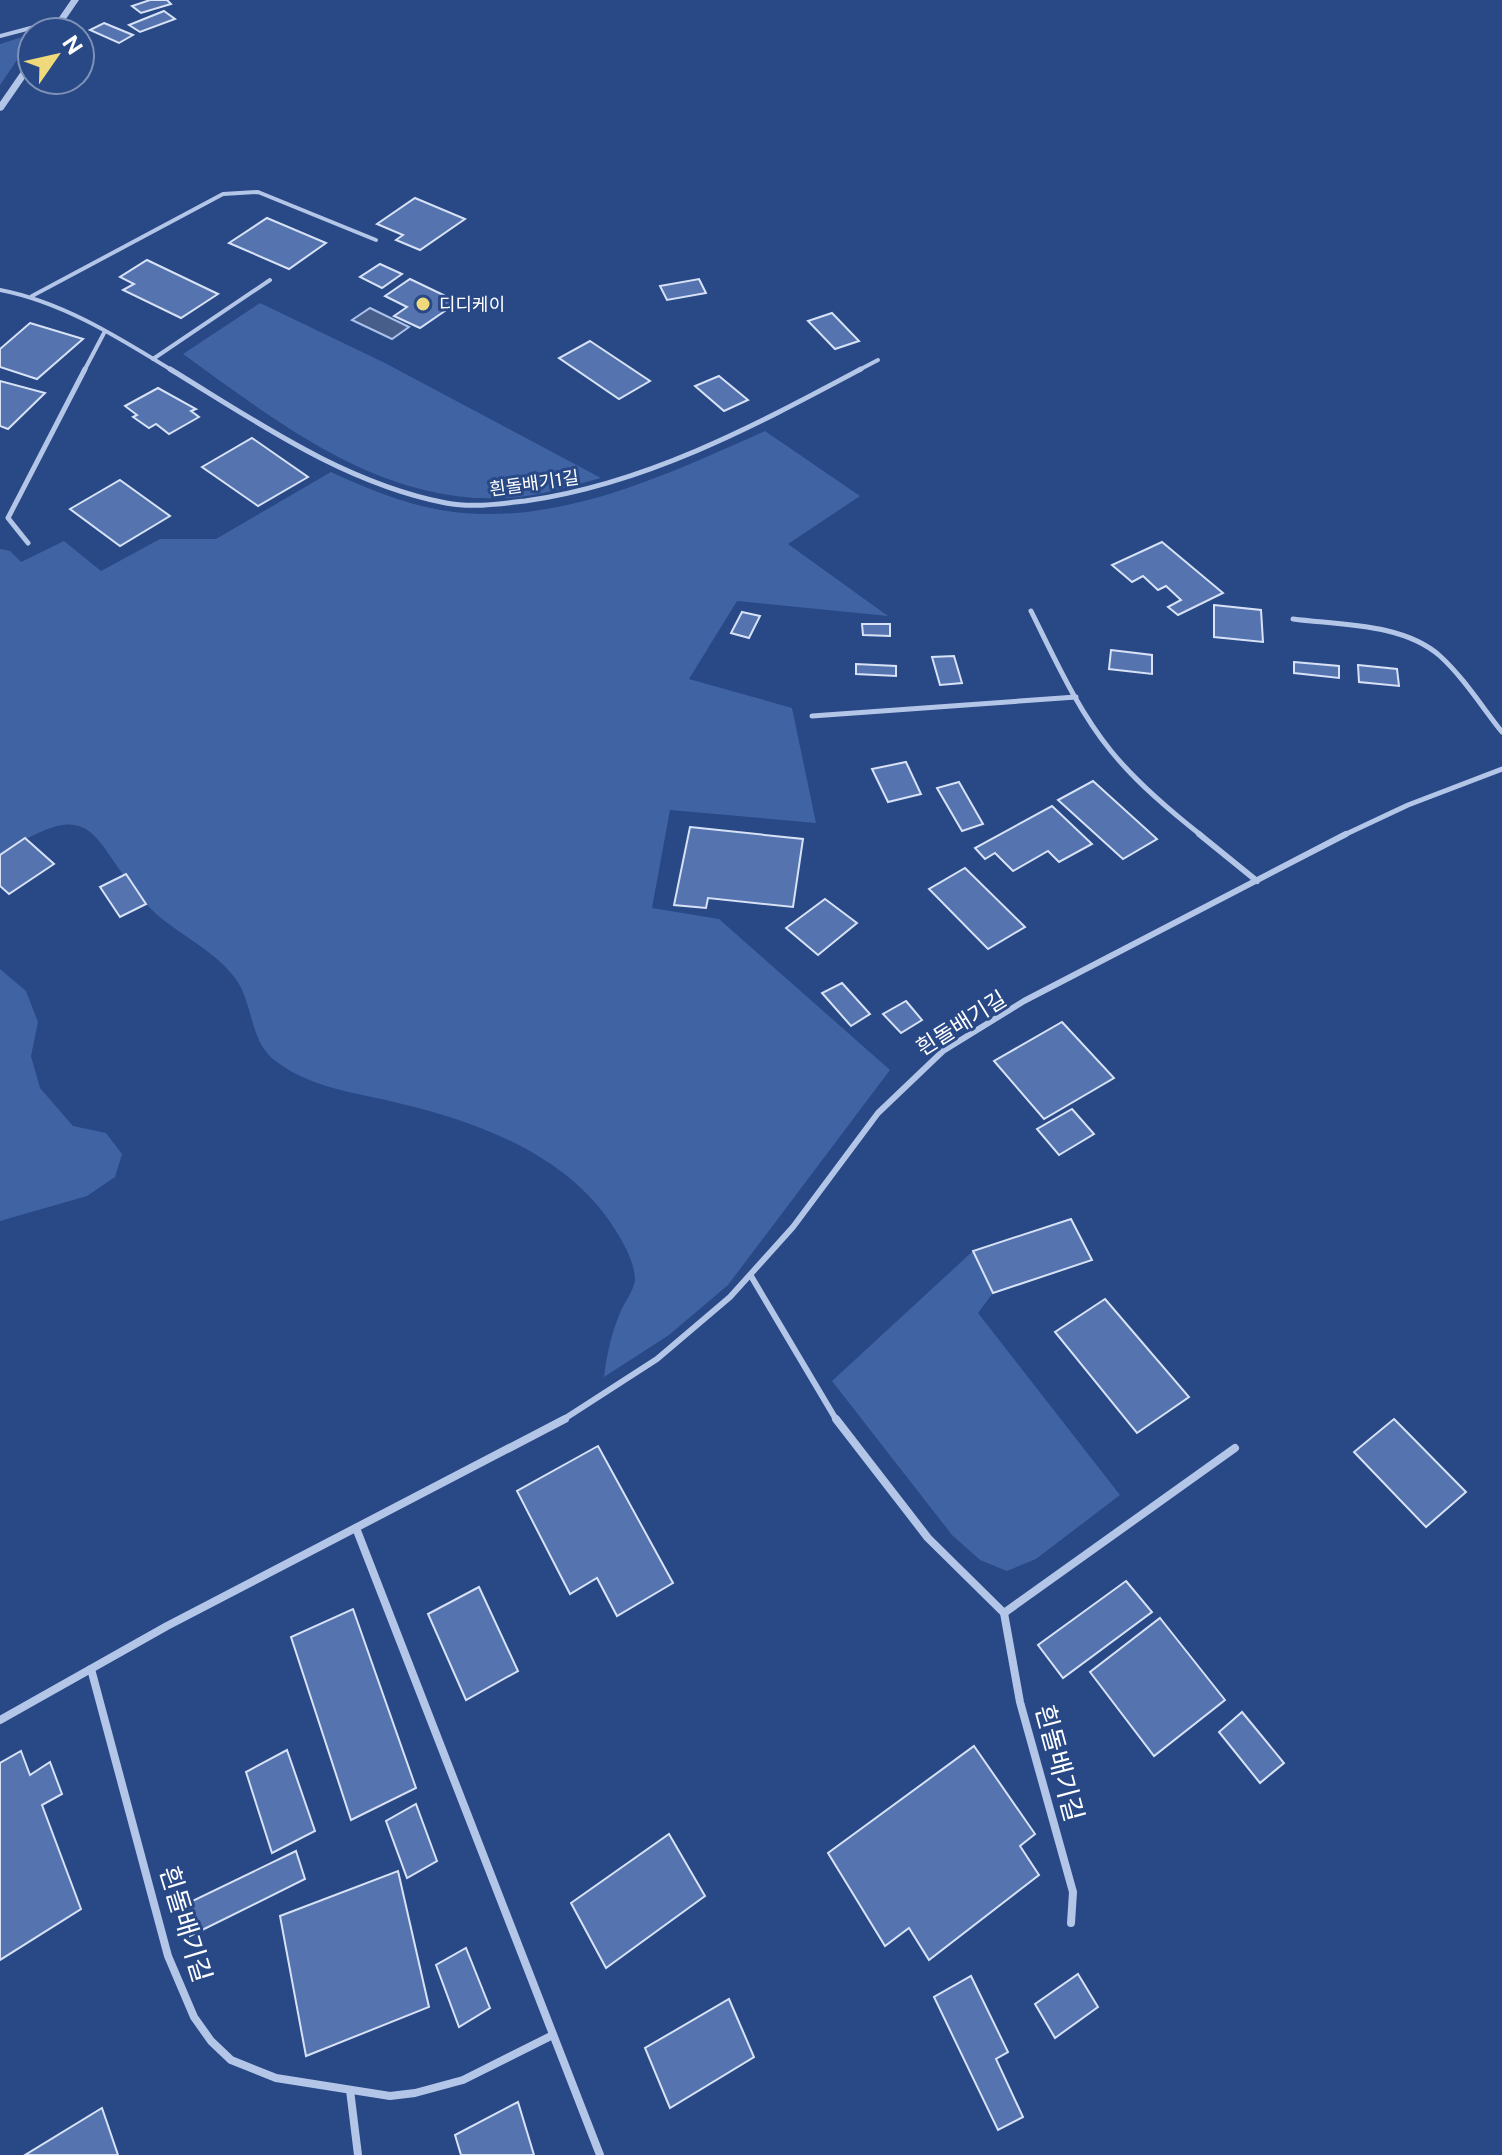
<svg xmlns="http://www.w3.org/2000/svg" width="1502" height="2155" font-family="'Public Sans','Noto Sans KR',sans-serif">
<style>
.green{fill:#4063a4}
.water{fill:#475d8a;stroke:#a9c0e8;stroke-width:2}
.building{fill:#5574af;stroke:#d7e2f6;stroke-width:2}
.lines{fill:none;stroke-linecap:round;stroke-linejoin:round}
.service-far3{stroke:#b4c6e8;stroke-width:4}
.service-far2{stroke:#b4c6e8;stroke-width:5}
.service-far1{stroke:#b4c6e8;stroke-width:6}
.service{stroke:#b4c6e8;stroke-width:8}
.tertiary{fill:#b4c6e8;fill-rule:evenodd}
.poi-dot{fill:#efd97b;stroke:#284886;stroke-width:3}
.labels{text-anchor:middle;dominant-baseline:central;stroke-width:6;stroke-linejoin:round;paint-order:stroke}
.far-poi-label{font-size:18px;fill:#fff;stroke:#284886;text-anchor:start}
.far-street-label{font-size:18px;fill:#fff;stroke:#284886}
.street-label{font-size:22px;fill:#fff;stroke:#284886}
.near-street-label{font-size:26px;fill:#fff;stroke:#284886}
</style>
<rect width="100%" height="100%" fill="#284886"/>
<!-- green -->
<g class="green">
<path d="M32,34V38L0,85V44Z"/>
<path d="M260,303L385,363L601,478C570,486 537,497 505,498C380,504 279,423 183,354Z"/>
<path d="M765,431L860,496L788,544L888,616L737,601L689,679L792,708L816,823L670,810L652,908L719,919L890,1070L728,1285L669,1335L604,1377C607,1354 611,1334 620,1313C624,1303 634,1290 635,1280C635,1260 619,1235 608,1219C562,1154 478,1122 402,1104C356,1092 310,1089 273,1059C249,1039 253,1001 235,978C212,947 173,933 147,905C89,841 100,789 0,855V549L10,551L21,562L64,541L101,571L160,539H216L331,472C370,490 411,507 454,512C562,525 668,474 765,431Z"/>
<path d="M0,969L26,991L38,1022L31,1056L40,1088L73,1126L106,1133L122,1154L115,1177L87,1196L0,1221Z"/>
<path d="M973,1251L993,1293L978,1313L1120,1495L1036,1559L1007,1571L980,1560L952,1535L832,1381Z"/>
</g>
<!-- water -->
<path class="water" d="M370,308L409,327L392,339L352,320Z"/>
<!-- building -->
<g class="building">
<path d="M150,0H167L171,4L141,13L132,6Z"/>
<path d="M164,11L175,19L140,32L129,25Z"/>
<path d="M104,23L133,35L119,43L90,30Z"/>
<path d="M415,198L465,219L420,250L396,240L403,235L377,224Z"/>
<path d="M267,218L326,243L289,269L229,243Z"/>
<path d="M147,260L218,294L181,318L123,290L134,284L120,277Z"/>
<path d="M380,264L402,274L382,288L360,277Z"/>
<path d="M410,279L458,302L420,328L394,316L407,307L385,296Z"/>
<path d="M699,279L706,293L667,300L660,286Z"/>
<path d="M832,313L859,341L835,349L808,321Z"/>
<path d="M30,323L83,339L37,379L0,367V349Z"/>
<path d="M590,341L650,381L619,399L559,358Z"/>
<path d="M719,376L748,400L724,411L695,386Z"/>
<path d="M0,381L45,393L8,429L0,426Z"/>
<path d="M158,388L196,409L191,411L199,417L169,434L156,424L149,428L133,417L137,415L125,406Z"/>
<path d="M252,438L308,477L258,506L202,467Z"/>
<path d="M120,480L170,516L120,546L70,509Z"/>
<path d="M1162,542L1223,593L1178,615L1168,607L1181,600L1166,586L1158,590L1143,576L1132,582L1112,565Z"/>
<path d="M1214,605L1261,610L1263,642L1214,637Z"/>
<path d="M742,612L760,616L749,638L731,633Z"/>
<path d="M862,624H890V636L863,635Z"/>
<path d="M1111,650L1152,655V674L1109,669Z"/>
<path d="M954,656L962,683L940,685L932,657Z"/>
<path d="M1294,662L1339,666V678L1294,673Z"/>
<path d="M856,664L896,666V676L856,674Z"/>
<path d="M1358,665L1397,669L1399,686L1359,682Z"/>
<path d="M906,762L921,794L888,802L872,769Z"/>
<path d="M1093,781L1157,839L1123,859L1058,800Z"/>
<path d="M959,782L983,824L962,831L937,788Z"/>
<path d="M1052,806L1092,844L1059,862L1048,851L1013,871L995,853L985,859L975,848Z"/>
<path d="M690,827L803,839L793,907L708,898L706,908L674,905Z"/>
<path d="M25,838L54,864L9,894L0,886V855Z"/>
<path d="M965,868L1025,927L988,949L929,889Z"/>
<path d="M126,874L146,904L120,917L100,887Z"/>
<path d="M825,899L857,923L818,955L786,928Z"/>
<path d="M842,983L870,1014L851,1026L822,993Z"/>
<path d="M906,1001L922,1020L901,1033L883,1014Z"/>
<path d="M1062,1022L1114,1078L1044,1119L994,1061Z"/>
<path d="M1072,1109L1094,1134L1059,1155L1037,1129Z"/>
<path d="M1071,1219L1092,1260L993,1293L973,1251Z"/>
<path d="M1105,1299L1189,1397L1137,1433L1055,1332Z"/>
<path d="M1394,1419L1466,1492L1426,1527L1354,1452Z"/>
<path d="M598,1446L673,1583L617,1616L597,1578L570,1594L517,1491Z"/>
<path d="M1126,1581L1152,1612L1063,1678L1038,1645Z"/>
<path d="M479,1587L518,1671L466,1700L428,1614Z"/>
<path d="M353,1609L416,1788L351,1820L291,1637Z"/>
<path d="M1160,1618L1225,1700L1154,1756L1090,1672Z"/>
<path d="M1242,1712L1284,1763L1260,1783L1219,1732Z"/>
<path d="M974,1746L1035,1834L1020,1846L1039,1875L929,1960L909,1928L885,1946L828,1853Z"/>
<path d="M287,1750L315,1831L272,1853L246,1772Z"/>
<path d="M21,1751L30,1775L50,1762L62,1794L42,1805L81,1909L0,1960V1763Z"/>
<path d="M416,1804L437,1861L407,1878L386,1821Z"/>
<path d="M669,1834L705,1896L606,1968L571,1903Z"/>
<path d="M296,1851L305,1879L190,1936L182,1906Z"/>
<path d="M398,1871L429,2007L306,2056L280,1916Z"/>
<path d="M466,1948L490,2008L459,2027L436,1965Z"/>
<path d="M1078,1974L1098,2007L1055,2038L1035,2004Z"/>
<path d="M971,1976L1008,2052L996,2059L1023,2117L998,2130L934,1997Z"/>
<path d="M729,1999L754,2057L670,2108L645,2048Z"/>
<path d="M518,2102L534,2155H461L455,2135Z"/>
<path d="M102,2108L118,2155H25Z"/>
</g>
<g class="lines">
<!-- service-far3 -->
<g class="service-far3">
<path d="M0,36L61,20"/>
<path d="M0,290C63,302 119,338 173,371"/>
<path d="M32,296L223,194L258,192L376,240"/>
<path d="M153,359L270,280"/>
<path d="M84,371L104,333"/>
<path d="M857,371L878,360"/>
</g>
<!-- service-far2 -->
<g class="service-far2">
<path d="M170,369C257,422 344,483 446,503C472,508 499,504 525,501C646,484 754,426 861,369"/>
<path d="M28,543L8,518L85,369"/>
<path d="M1031,611C1055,659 1077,709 1111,751C1137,783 1169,810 1202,836"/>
<path d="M1293,619C1339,625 1403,623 1440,656C1464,678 1482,707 1502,732"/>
<path d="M812,716L1076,697"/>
<path d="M1342,836L1408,805L1502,769"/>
</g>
<!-- service-far1 -->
<g class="service-far1">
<path d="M1199,834L1257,881"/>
<path d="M751,1276L837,1421"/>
<path d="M561,1421L657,1359L730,1297L793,1227L878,1113L943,1051L1024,1001L1346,834"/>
</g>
<!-- service -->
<g class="service">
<path d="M836,1419L928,1538L1004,1613L1235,1448"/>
<path d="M356,1528L600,2155"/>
<path d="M1004,1613L1020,1702L1073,1892L1071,1923"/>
<path d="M91,1669L168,1956L194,2017L211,2041L231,2060L276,2078L390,2096L415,2093L463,2080L553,2035"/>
<path d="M0,1720L167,1626L565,1419"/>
<path d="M350,2090L358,2155"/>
</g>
<!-- tertiary -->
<g class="tertiary">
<path d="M71,0H79L57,32H49Z"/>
<path d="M32,59V68L3,110L0,111V102L29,60Z"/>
</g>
</g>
<!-- markers -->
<circle class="poi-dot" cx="423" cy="304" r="8"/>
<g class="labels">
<!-- far-poi labels -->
<g class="far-poi-label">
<text x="439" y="304">디디케이</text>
</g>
<!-- far-street labels -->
<g class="far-street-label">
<text transform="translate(534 483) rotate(-8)">흰돌배기1길</text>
</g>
<!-- street labels -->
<g class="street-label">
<text transform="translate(961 1023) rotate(-32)">흰돌배기길</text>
</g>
<!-- near-street labels -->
<g class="near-street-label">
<text transform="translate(1060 1763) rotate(75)">흰돌배기길</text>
<text transform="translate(186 1924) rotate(73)">흰돌배기길</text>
</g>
</g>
<!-- north arrow -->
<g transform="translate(56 56) rotate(56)"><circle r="38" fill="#284886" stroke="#7e91b6" stroke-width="2"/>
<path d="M0-6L14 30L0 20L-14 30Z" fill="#efd97b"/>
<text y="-12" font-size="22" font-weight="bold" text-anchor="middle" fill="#ffffff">N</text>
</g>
</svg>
